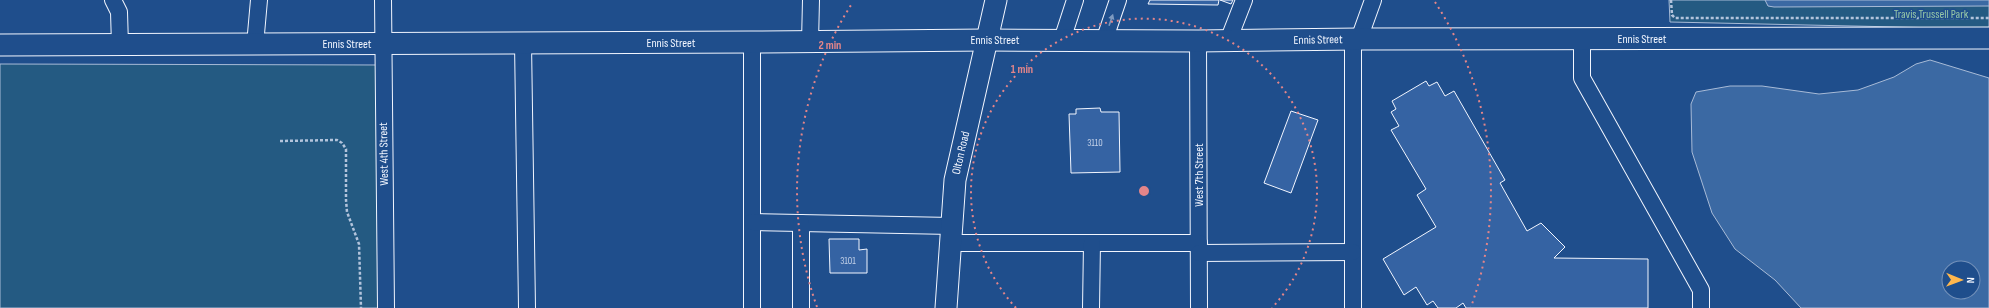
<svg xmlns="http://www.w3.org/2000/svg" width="1989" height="308" font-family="'Sofia Sans Condensed',sans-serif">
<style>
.green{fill:#245a82;stroke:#a8bbd7}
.water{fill:#3b69a3;stroke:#a8bbd7;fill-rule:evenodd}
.building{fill:#3563a3;stroke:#f2f6ff}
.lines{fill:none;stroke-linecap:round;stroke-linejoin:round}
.minor-casing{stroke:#f2f6ff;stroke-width:18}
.major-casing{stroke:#f2f6ff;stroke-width:23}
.path{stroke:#b3c4dc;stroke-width:2.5;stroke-dasharray:3 2;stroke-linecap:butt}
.minor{stroke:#1f4e8c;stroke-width:16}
.major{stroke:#1f4e8c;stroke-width:21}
.oneway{fill:#7e9ac0}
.ring{fill:none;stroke:#e38589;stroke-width:2;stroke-dasharray:2 4}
.labels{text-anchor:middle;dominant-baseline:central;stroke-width:3;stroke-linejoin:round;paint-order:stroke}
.number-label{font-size:10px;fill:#c3d1e8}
.park-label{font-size:12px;fill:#97c8a6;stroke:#1f4e8c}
.street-label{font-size:12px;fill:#f2f6ff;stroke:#1f4e8c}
.centre{fill:#e38589;stroke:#1f4e8c;stroke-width:2}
.ring-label{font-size:12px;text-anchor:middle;font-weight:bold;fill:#e38589;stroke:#1f4e8c;stroke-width:3;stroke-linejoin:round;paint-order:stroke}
</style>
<rect width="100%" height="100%" fill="#1f4e8c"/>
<!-- green -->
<g class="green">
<path d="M1669,0H1989V29L1670,22Z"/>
<path d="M0,64L383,65L381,308H0Z"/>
</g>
<!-- water -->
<g class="water">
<path d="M1765,0H1989V6L1774,7L1768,6Z"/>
<path d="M1930,60L1989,78V308H1801L1775,280L1735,249L1712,213L1692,152L1691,104L1696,92L1730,86H1762L1819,94L1858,90L1894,77L1916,64ZM1949,268H1973V292H1949Z"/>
</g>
<!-- building -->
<g class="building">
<path d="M1150,0H1219L1218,5L1148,4Z"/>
<path d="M1220,0H1233L1231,4Z"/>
<path d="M1426,81L1429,86L1437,82L1445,96L1454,91L1505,180L1500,183L1527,231L1541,223L1565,247L1554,258L1648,259V308H1466L1463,303L1456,308H1438L1433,301L1427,305L1416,287L1404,295L1383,259L1436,227L1417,195L1426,189L1391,130L1399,126L1391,112L1396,109L1392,101Z"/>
<path d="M1100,108L1101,112H1119L1120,172L1071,173L1069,114H1076V109Z"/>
<path d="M1291,111L1318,120L1291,193L1264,183Z"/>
<path d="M829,239H859V250L867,249V273H830Z"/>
</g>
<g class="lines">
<defs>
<g id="minor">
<path d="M113,0L119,12L120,45"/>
<path d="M383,0L386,308"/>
<path d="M1353,39V308"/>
<path d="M1359,39L1373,0"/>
<path d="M1582,39V78L1701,290V308"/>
<path d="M1062,40L1075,0"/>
<path d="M1104,41L1118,0"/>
<path d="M1198,41L1199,308"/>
<path d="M1228,41L1244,0"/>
<path d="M752,42V308"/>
<path d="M810,42L811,0"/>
<path d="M523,43L527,308"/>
<path d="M255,45L259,0"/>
<path d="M752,222L952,226"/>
<path d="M951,243H1199"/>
<path d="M1199,253L1353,252"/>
<path d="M801,308V223"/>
<path d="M1091,308L1092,243"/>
</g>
<g id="major">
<path d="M0,45L752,42L987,40L1198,41L1359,39L1989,38"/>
<path d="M946,308L955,180L996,0"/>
</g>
</defs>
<!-- minor casing -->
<use href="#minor" class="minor-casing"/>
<!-- major casing -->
<use href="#major" class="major-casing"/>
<!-- path -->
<g class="path">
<path d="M1671,0L1672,15L1675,18H1989"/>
<path d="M280,141L337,140L342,143L346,149V200L347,212L359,244L361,308"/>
</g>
<!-- minor -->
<use href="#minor" class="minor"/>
<!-- major -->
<use href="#major" class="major"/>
</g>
<!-- one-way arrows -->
<defs><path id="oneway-solid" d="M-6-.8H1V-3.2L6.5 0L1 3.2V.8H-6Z"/></defs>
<use class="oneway" href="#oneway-solid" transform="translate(1111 20) rotate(-71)"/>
<!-- distance rings -->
<g class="ring">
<path d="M1016 308A173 173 0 1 1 1272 308"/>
<path d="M817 307A347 347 0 0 1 853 2M1435 2A347 347 0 0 1 1471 307"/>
</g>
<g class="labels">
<!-- number labels -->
<g class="number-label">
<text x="1095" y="143">3110</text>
<text x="848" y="261">3101</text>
</g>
<!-- park labels -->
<g class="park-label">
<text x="1931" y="14">Travis Trussell Park</text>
</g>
<!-- street labels -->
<g class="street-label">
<text x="1642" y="39">Ennis Street</text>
<text x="995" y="40">Ennis Street</text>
<text transform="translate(1318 40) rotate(-1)">Ennis Street</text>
<text x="671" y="43">Ennis Street</text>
<text x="347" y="44">Ennis Street</text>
<text transform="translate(961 153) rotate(-77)">Olton Road</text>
<text transform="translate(384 154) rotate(-91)">West 4th Street</text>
<text transform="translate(1199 175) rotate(-90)">West 7th Street</text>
</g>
</g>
<circle cx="1144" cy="191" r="6" class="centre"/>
<g class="ring-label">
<text x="830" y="49">2 min</text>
<text x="1022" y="73">1 min</text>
</g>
<!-- north arrow -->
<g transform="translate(1961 280) rotate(91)"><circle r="19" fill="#1f4e8c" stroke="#7391ba"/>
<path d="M0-3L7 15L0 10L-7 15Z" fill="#ffb74d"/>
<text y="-6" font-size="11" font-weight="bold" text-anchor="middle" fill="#f2f6ff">N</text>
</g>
</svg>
